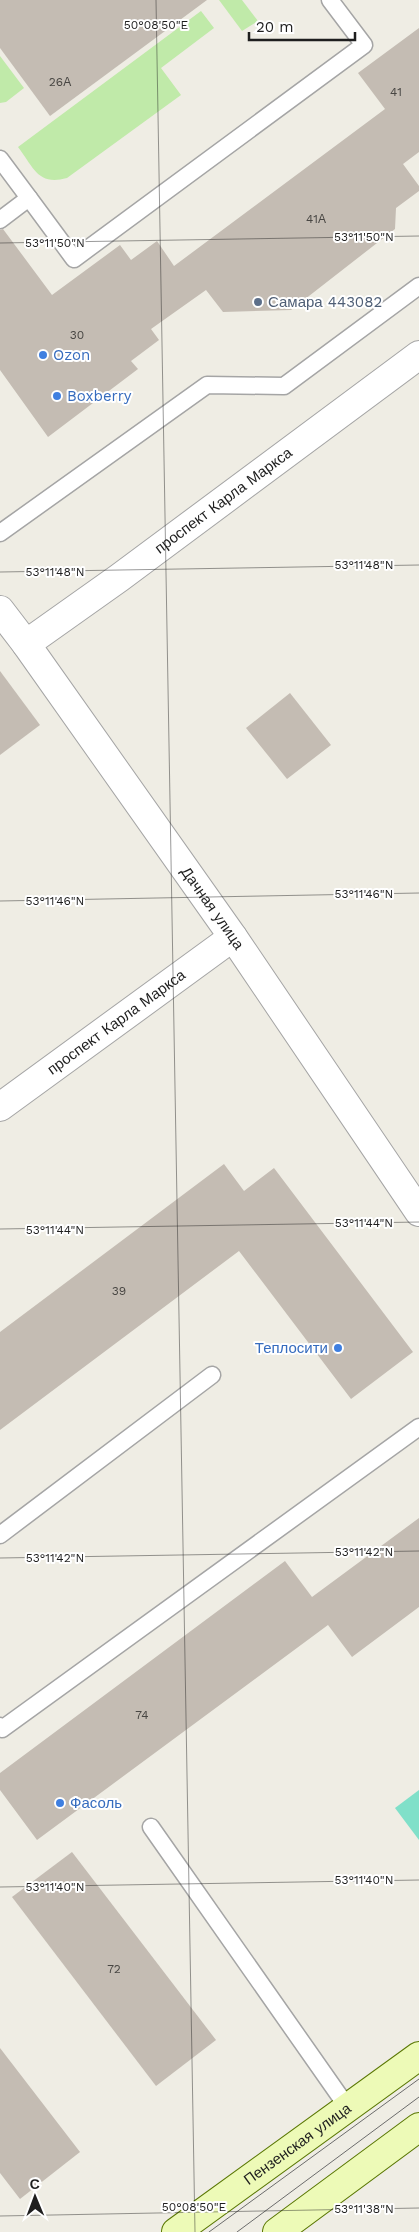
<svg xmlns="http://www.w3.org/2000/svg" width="419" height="2232" font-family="'Work Sans',sans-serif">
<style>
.grass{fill:#c0eaa9}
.pitch{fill:#80e0c9}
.building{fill:#c4bcb3}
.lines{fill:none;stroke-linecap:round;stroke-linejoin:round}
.service-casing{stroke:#a5a5a5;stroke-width:19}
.minor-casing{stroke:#a5a5a5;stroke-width:30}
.secondary-casing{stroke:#5a7703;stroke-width:30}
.service{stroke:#fff;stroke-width:16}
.minor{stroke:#fff;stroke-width:28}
.secondary{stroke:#edfab7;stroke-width:28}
.tram{stroke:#6c6c6c;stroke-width:1}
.ticks{fill:none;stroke:#1e1e1e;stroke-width:1;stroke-opacity:0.45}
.service-dot{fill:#5c6f8a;stroke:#fff;stroke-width:2}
.shop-dot{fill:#3f7fe0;stroke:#fff;stroke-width:2}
.labels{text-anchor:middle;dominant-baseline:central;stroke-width:4;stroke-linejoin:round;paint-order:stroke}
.number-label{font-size:12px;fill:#484643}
.service-label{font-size:15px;fill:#4e5e75;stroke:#fff;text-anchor:start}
.shop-label{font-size:15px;fill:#366cbe;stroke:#fff;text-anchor:start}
.street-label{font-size:15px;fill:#1e1e1e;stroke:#fff}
.ticks-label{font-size:12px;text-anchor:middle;fill:#1e1e1e;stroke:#fff;stroke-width:4;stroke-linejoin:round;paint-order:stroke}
</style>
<rect width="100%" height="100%" fill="#efede4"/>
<!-- grass -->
<g class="grass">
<path d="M219,0H242L258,21L242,31Z"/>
<path d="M201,11L214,28L161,68L181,95L67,178C38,186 34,168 18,147Z"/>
<path d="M0,56L24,88L6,102L0,103Z"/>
</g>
<!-- pitch -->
<path class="pitch" d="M419,1790V1840L395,1808Z"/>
<!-- building -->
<g class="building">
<path d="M0,0H207L50,116L0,48Z"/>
<path d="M419,28V152L403,164L419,186V191L396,208L395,229L291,310L223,312L206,290L151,329L159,340L131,361L138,369L48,437L0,370V230L3,229L52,295L120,245L131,260L157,241L174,266L385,109L358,73Z"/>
<path d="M0,671L40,725L0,755Z"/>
<path d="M290,693L331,745L287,779L246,728Z"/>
<path d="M224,1164L244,1191L274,1168L413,1352L351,1399L239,1251L0,1430V1332Z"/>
<path d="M419,1518V1607L352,1657L328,1625L37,1840L0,1790V1773L285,1561L312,1597Z"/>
<path d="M72,1852L216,2040L156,2086L12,1897Z"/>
<path d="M0,2048L80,2152L20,2199L0,2173Z"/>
</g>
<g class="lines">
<defs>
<g id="service">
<path d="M0,159L29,198"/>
<path d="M0,220L29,198L74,259L364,45L330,0"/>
<path d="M0,533L207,385L284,386L419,286"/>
<path d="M0,1535L212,1375"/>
<path d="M0,1726L2,1729L419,1427"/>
<path d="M151,1827L348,2108"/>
</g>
<g id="minor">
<path id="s1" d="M0,610L26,644L233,937L419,1212"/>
<path id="s2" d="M26,644L119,578L419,355"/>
<path id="s3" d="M0,1107L233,937"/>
</g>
<g id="secondary">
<path id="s4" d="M176,2232L419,2056"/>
<path d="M277,2232L419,2127"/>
</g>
</defs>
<!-- service casing -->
<use href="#service" class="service-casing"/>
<!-- minor casing -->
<use href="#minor" class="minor-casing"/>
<!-- secondary casing -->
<use href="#secondary" class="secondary-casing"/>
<!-- service -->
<use href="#service" class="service"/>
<!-- minor -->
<use href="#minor" class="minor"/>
<!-- secondary -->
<use href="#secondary" class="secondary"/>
<!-- tram -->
<g class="tram">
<path d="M209,2232L419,2079"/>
<path d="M237,2232L419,2097"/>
</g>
</g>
<!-- ticks -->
<path class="ticks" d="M156,0L195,2232M0,243L419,236M0,572L419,565M0,901L419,893M0,1229L419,1222M0,1558L419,1551M0,1887L419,1880M0,2216L419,2208"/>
<!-- markers -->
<circle class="service-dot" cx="258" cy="302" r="5"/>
<g class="shop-dot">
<circle cx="43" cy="355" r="5"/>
<circle cx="57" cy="396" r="5"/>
<circle cx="338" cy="1348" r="5"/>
<circle cx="60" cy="1803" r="5"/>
</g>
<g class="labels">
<!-- number labels -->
<g class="number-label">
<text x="60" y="82">26А</text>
<text x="396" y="92">41</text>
<text x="316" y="219">41А</text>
<text x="77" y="335">30</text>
<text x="119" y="1291">39</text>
<text x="142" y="1715">74</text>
<text x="114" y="1969">72</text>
</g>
<!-- service labels -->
<g class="service-label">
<text x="268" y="302">Самара 443082</text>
</g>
<!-- shop labels -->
<g class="shop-label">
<text x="53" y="355">Ozon</text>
<text x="67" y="396">Boxberry</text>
<text x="328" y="1348" text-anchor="end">Теплосити</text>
<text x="70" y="1803">Фасоль</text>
</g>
<!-- street labels -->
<g class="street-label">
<text stroke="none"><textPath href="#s2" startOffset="244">проспект Карла Маркса</textPath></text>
<text stroke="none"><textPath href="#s1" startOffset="366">Дачная улица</textPath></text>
<text stroke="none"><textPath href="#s3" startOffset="144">проспект Карла Маркса</textPath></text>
<text stroke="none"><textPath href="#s4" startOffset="150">Пензенская улица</textPath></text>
</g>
</g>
<g class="ticks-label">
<text x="156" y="29">50°08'50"E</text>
<text x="364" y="241">53°11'50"N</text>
<text x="55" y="247">53°11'50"N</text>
<text x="364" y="569">53°11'48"N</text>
<text x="55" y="576">53°11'48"N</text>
<text x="364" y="898">53°11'46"N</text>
<text x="55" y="905">53°11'46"N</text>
<text x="364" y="1227">53°11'44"N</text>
<text x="55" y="1234">53°11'44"N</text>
<text x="364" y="1556">53°11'42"N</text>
<text x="55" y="1562">53°11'42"N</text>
<text x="364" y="1884">53°11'40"N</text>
<text x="55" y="1891">53°11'40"N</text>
<text x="194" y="2211">50°08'50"E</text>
<text x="364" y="2213">53°11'38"N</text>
</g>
<!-- north arrow -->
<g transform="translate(35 2197) rotate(359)" stroke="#ffffff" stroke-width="4" paint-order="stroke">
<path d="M0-4L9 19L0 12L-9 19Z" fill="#1e1e1e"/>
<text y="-8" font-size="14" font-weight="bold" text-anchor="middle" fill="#1e1e1e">С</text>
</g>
<!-- scale -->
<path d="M249 32v8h106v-8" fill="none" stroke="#1e1e1e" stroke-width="2.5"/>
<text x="256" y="32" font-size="15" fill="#1e1e1e" stroke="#ffffff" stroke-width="4" paint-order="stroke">20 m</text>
</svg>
